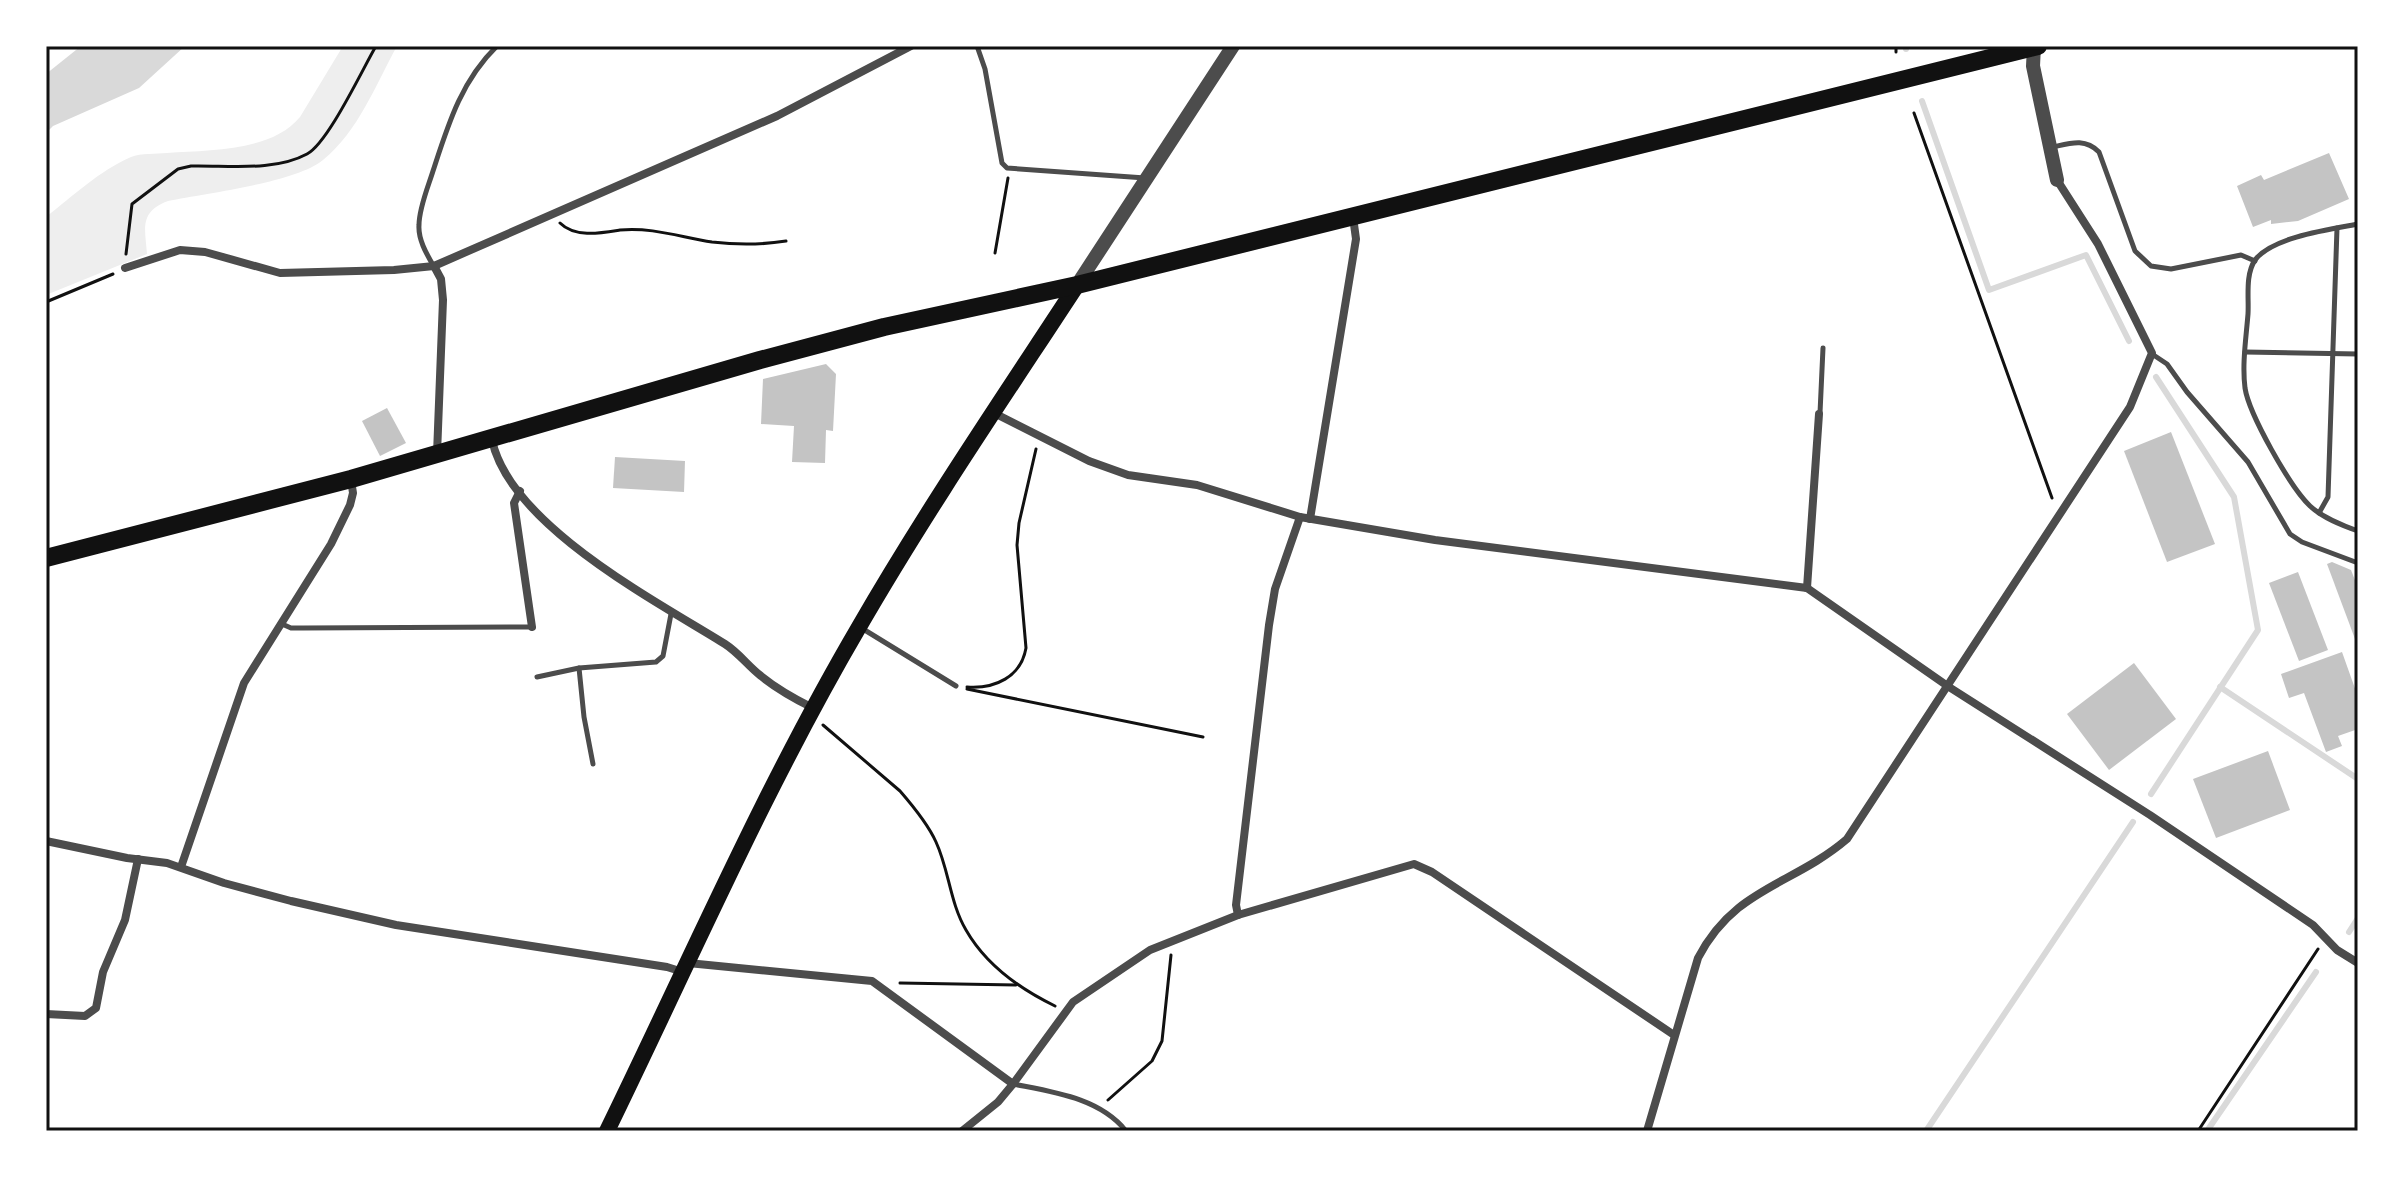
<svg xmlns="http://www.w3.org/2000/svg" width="2404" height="1177" font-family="'PT Sans Narrow',sans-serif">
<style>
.green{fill:#eee}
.water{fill:#d9d9d9}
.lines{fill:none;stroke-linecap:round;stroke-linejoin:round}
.stream{stroke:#d9d9d9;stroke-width:6}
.building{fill:#c4c4c4}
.path{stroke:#111;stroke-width:3}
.service{stroke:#4c4c4c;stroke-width:5}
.minor{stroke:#4c4c4c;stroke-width:8}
.tertiary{stroke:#4c4c4c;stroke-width:14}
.secondary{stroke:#111;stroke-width:16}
.trunk{stroke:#111;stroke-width:18}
.neatline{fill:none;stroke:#111;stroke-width:3}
</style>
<rect width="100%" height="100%" fill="#fff"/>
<!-- green -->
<path class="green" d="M343,46H397C376,84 358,132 323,160C295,183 206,193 168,201C139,212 145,228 147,254L46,295V217C73,196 99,171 131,157C141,153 156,154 167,153C209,150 271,152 300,117Z"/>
<!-- water -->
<path class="water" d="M81,46H185L139,88L53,126L46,133V74Z"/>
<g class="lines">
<!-- stream -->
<g class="stream">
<path d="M1906,46V49"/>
<path d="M1922,101L1989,290L2086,255L2129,341"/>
<path d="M2220,687L2358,779"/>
<path d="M2151,794L2258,630L2234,497L2156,377"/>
<path d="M2349,932L2358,918"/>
<path d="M1926,1131L2133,822"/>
<path d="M2207,1131L2316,972"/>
</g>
</g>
<!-- building -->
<g class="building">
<path d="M2329,153L2349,199L2298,221L2271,224V220L2253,227L2237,186L2261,175L2264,180Z"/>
<path d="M826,364L836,374L833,431L826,430L825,463L792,462L794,426L761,424L763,379Z"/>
<path d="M387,408L406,443L380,456L362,421Z"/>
<path d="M2171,432L2215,544L2167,562L2124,451Z"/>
<path d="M615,457L685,461L684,492L613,488Z"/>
<path d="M2332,562L2351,570L2358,588V647L2327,564Z"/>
<path d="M2298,572L2328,650L2299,661L2269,583Z"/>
<path d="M2342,652L2358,697V729L2338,736L2342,746L2326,752L2304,693L2289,698L2281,674Z"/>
<path d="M2134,663L2176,719L2109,770L2067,714Z"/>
<path d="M2268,751L2290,810L2216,838L2193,779Z"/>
</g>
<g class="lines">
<!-- path -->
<g class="path">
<path d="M1896,46V52"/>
<path d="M1914,113L2052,498"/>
<path d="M560,223C575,238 601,233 620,230C652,227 680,237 712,242C737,245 761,245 786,241"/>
<path d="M995,253L1008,178"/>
<path d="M126,254L132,204L178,169L191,166C227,165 274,172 307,154C328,143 362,70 376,46"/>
<path d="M46,302L113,274"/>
<path d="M967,687C995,689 1021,677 1026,648L1017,545L1019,523L1036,449"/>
<path d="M967,689L1203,737"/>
<path d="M823,725L900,791C913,806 928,824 936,842C949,870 950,903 966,930C986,965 1020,989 1055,1006"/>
<path d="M900,983L1016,985"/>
<path d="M1108,1100L1152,1061L1162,1041L1171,955"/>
<path d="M2198,1131L2318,949"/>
</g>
<!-- service -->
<g class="service">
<path d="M977,46L985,69L1002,163L1007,168L1145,178"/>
<path d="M2053,147C2071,143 2085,138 2099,152L2135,251L2151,266L2171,269L2241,255L2255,261"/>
<path d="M2358,224C2331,229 2272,237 2255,260C2245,275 2249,298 2248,314C2246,339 2242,364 2245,388C2249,414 2290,487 2310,506C2323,518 2341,525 2358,531"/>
<path d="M433,265C426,253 418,239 419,225C419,208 428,187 433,171C448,125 461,81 497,46"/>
<path d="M2245,352L2358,354"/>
<path d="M2152,354L2167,364L2187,392L2248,462L2290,534L2302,542L2358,563"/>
<path d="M1820,413L1823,348"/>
<path d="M2319,513L2328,497L2337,228"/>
<path d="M282,624L291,628H303L532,627"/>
<path d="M863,629L956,686"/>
<path d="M579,668L584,717L593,764"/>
<path d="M537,677L579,668L656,662L663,656L671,614"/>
<path d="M1013,1084C1053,1092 1100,1098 1126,1131"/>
</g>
<!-- minor -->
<g class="minor">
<path d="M434,266L441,279L443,300L437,454"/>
<path d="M125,268L180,250L205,252L280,273L394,270L434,266L777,116L911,46"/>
<path d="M994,413L1089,461L1128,475L1197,485L1300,517L1435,540L1807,588L1949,687L2150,815L2313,925L2337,950L2358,963"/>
<path d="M492,440C510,525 656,601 725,644C739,653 748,666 761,676C777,689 795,699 813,708"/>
<path d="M520,491L514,503L532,627"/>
<path d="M1310,519L1356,239L1353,217"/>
<path d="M1807,588L1819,414"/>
<path d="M46,841L127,858L167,863L224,883L291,901L396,925L667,967L683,972"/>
<path d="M181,867L244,683L331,544L350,505L353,493L351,480"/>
<path d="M1238,915L1236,905L1269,625L1275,589L1300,517"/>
<path d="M688,963L872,981L1013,1084"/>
<path d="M46,1014L85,1016L96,1008L103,972L125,920L138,859"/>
<path d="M962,1131L998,1102L1013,1084L1073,1002L1150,950L1238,915L1414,864L1432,872L1674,1035"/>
<path d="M1647,1131L1698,958C1735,887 1792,886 1847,839L2130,407L2152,353L2098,244L2057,180"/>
</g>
<!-- tertiary -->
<g class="tertiary">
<path d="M2034,46L2033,66L2057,180"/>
<path d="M1077,285L1233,46"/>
</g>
<!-- secondary -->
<path class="secondary" d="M607,1131C689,963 764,789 859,627C926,511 1003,398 1077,285"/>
<!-- trunk -->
<path class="trunk" d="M46,558L351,479L760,360L884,327L1077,285L2038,46"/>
</g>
<!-- border -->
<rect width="2404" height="1177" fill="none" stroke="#ffffff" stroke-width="96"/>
<rect x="48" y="48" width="2308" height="1081" class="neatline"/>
</svg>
